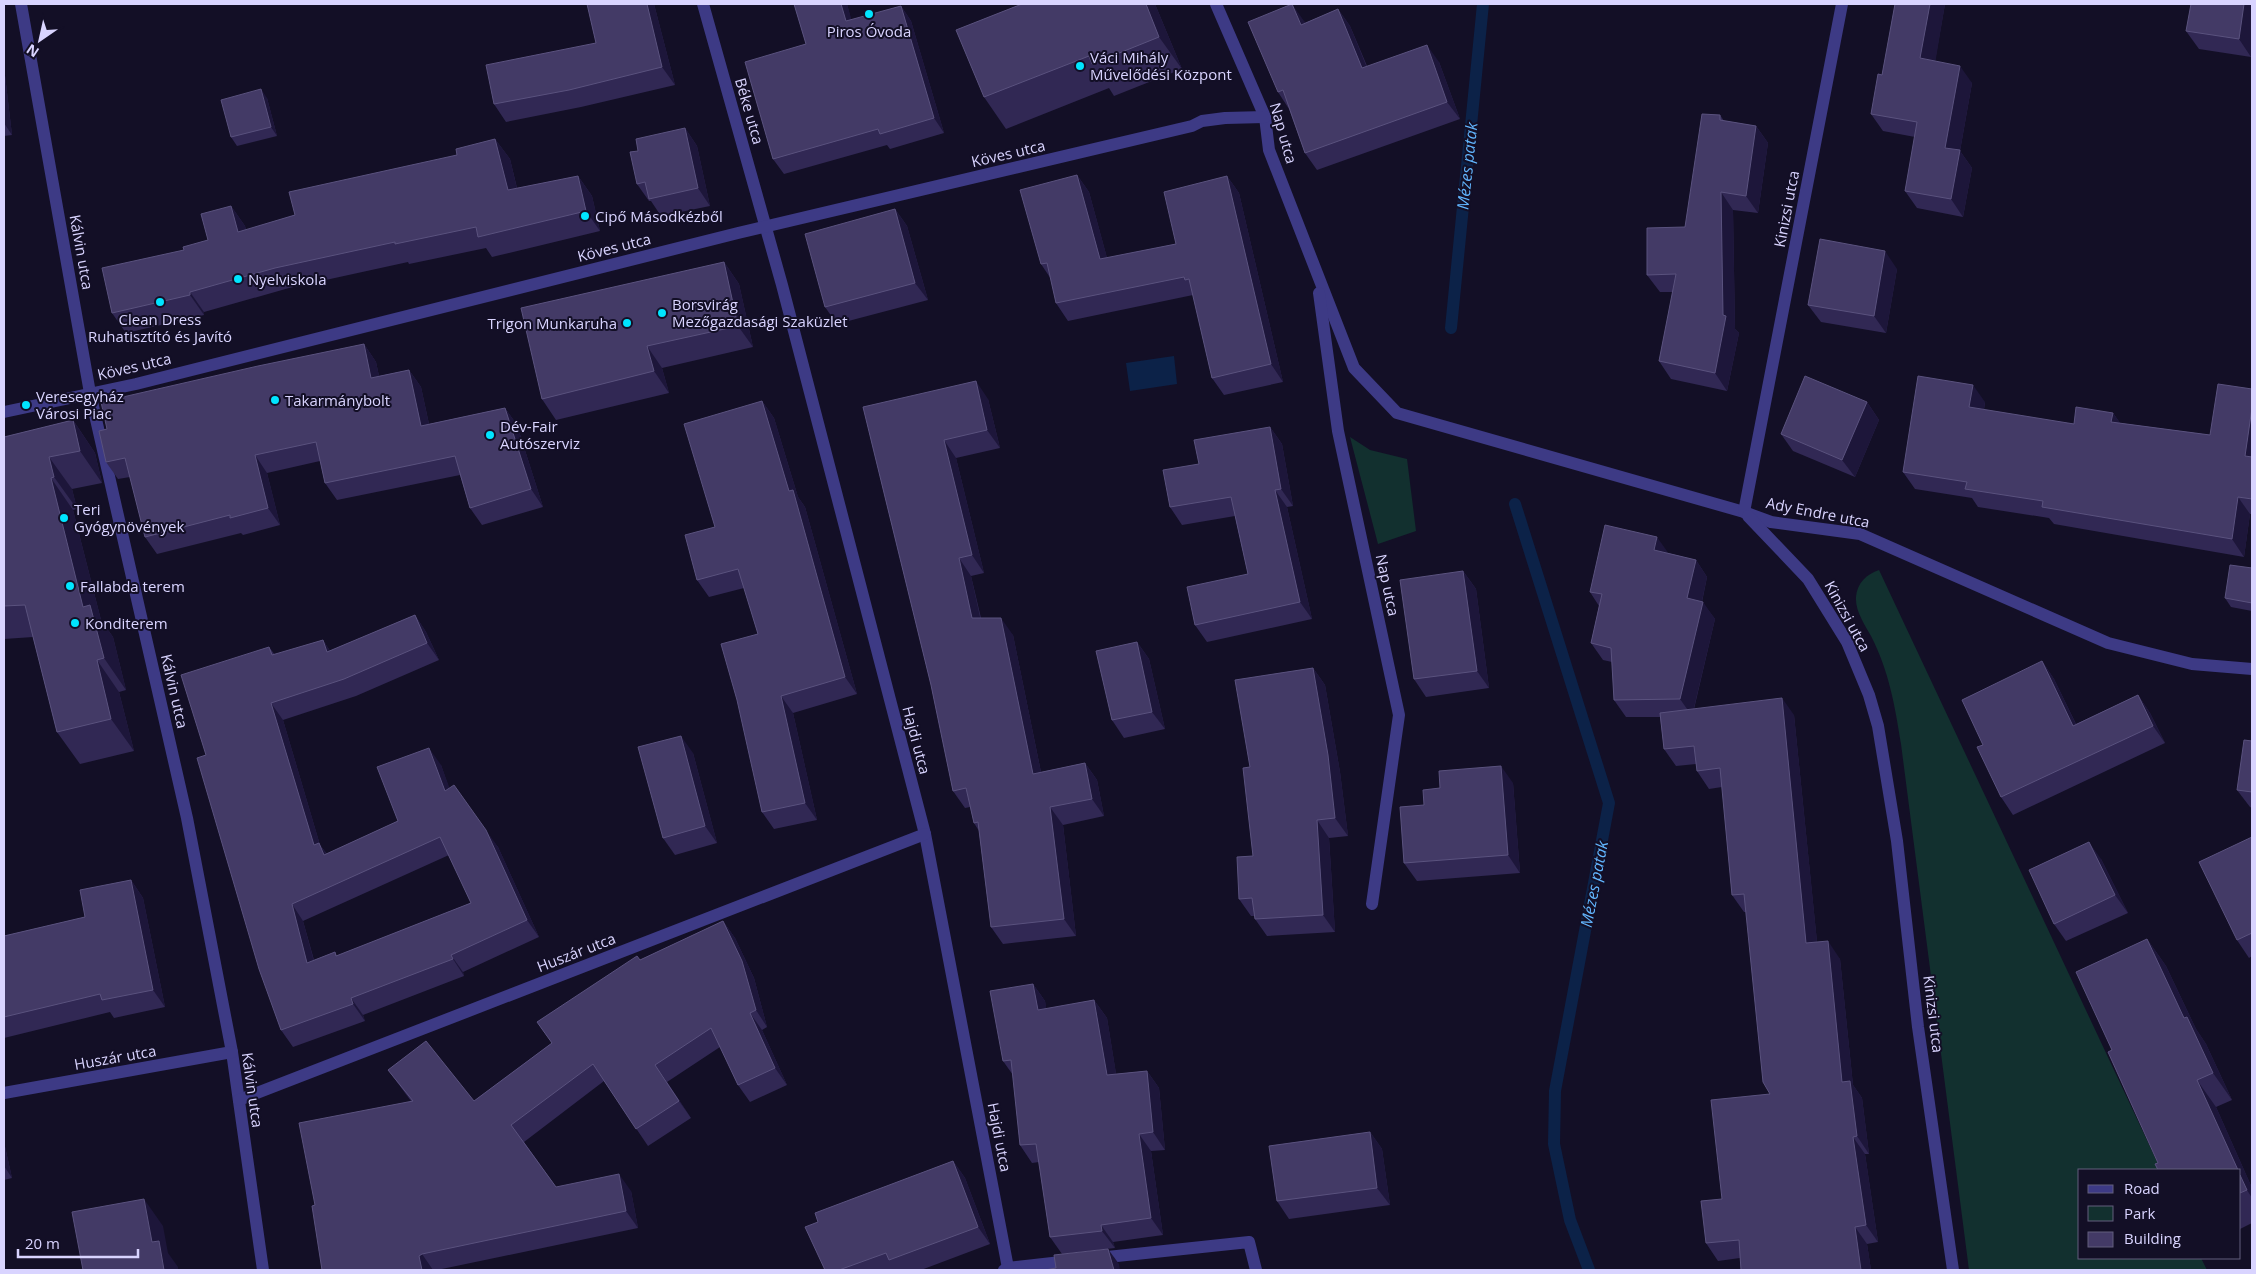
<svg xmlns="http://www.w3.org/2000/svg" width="2256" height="1274" font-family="'Open Sans',sans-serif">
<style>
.green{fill:#12302f}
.water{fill:#0c2248}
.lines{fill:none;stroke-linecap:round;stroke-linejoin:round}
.stream{stroke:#0c2248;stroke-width:12}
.minor{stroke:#3d3a85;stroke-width:12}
.wall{fill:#312854;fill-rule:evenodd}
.shaded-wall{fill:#1d163a}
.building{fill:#433a66;stroke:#5a527e;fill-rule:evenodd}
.poi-dot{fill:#00e5ff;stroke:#130f26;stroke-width:2}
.labels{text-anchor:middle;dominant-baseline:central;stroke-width:4;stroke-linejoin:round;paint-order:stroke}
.poi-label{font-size:15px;fill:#d9d4ff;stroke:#130f26;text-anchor:start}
.street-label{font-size:15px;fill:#d9d4ff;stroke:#130f26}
.water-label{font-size:16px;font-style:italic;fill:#62b6ff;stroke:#130f26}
</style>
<rect width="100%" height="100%" fill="#130f26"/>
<!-- green -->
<g class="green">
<path d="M1350,437L1370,450L1407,459L1416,531L1378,544Z"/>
<path d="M1879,570L2161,1170H2080V1258H2201L2207,1270H1969L1901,744C1895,706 1889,671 1871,636C1865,625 1855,611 1856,597C1857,583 1867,574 1879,570Z"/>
</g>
<!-- water -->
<path class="water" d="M1174,356L1177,384L1130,391L1126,363Z"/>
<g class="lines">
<!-- stream -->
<g class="stream">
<path d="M1451,328L1483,4"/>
<path d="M1515,504L1609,803L1555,1091L1554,1144L1570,1220L1589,1270"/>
</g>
<!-- minor -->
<g class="minor">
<path d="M21,4L90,393L187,818L232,1052L263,1270"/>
<path d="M703,4L782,285L925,834L1008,1268"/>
<path d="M1216,4L1265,117L1269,150L1354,368L1397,413L1744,512L1771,522L1860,534L2108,643L2192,664L2252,669"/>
<path d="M1319,293L1338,431L1399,715L1372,904"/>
<path d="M4,412L136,384L738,233L1192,126L1202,121L1225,118L1265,117"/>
<path d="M1744,512L1842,4"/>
<path d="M1748,516L1808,579L1847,642L1869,695L1878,726L1897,841L1918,1027L1953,1270"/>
<path d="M4,1093L232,1052"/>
<path d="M239,1100L925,834"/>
<path d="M1098,1258L1249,1242L1256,1270"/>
<path d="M1004,1270L1008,1268L1070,1261"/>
</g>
</g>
<!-- wall -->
<g class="wall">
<path d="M587,4H654L675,85L581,107L506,122L494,104L596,43Z"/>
<path d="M794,4H847L851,20L901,6L911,21L944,133L890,149L887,145L784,174L773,159L806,44Z"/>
<path d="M1022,4H1155L1182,69L1114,96L1109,88L1006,129L984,97Z"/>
<path d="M1895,4H1945L1935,61L1972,83L1960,151L1972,168L1963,217L1917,208L1905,191L1915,137L1883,131L1871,114L1882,75Z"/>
<path d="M2252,4V47L2251,57L2199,49L2186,31Z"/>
<path d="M1338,9L1350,26L1367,66L1439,62L1460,119L1317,170L1305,153L1289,109L1278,92L1304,21L1305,23Z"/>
<path d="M4,67L12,135L4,136Z"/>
<path d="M267,98L277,136L237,146L231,137Z"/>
<path d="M1720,115L1724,121L1756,126L1768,143L1758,213L1733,210L1735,329L1739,333L1727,391L1671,379L1659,361L1673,292H1660L1647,275L1685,227Z"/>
<path d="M685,128L697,146L710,206L661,216L651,201H649L637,184L638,151Z"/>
<path d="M495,139L510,159L517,188L578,176L592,196L600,231L492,257L486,248L409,264L408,262L289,288L204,312V315L126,333L112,313L184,250L208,240L231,206L245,226L246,230L295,215L457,155Z"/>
<path d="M1077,175L1089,192L1107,258L1176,244L1227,176L1239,193L1283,382L1224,395L1212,378L1193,295L1068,321L1056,303L1051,279L1041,264Z"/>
<path d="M895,209L907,226L928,300L837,324L825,307Z"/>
<path d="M724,262L739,284L753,347L662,368L669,393L556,420L542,399Z"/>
<path d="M1897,269L1886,333L1821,322L1808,305Z"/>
<path d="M364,344L376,362L379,376L409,370L421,387L429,424L505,408L517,425L543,507L482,525L470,508L460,475L337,500L325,483L320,461L267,473L280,525L243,535L241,533L157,554L145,537L130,477L118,479L106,462L107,429Z"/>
<path d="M2252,389V514H2250L2244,557L2054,524L2049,518L1978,507L1972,498L1915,489L1903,472L1985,402L1984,410L2074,424L2113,413L2120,423L2210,435Z"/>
<path d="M988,399L1000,448L956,458L984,573L971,576L981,618L1013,635L1041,772L1085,763L1097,780L1104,816L1063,825L1076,936L1003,944L991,927L979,831L974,823L970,807L965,808L953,791L931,685L863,407Z"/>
<path d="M762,401L774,418L798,497L805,507L857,694L793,713L817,820L774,829L762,812L758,634L744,588L709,597L697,580L715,527Z"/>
<path d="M1867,402L1879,420L1855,477L1793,451L1781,434Z"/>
<path d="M73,420L95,453L102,483L72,489L77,509L73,510L101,620L113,637L126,690L119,692L134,751L80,764L57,732L33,637L4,639V437Z"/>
<path d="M1270,427L1282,444L1293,506L1287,507L1312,619L1207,642L1195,625L1248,574L1235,516L1182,525L1170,507L1199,464Z"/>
<path d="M1668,553L1696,560L1707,577L1702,602L1715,619L1694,709L1794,715L1817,942L1840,959L1853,1085L1862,1098L1869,1154H1865L1878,1242L1867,1244L1871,1270H1741L1740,1258L1718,1261L1706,1243L1722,1199L1770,1094L1746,912H1744L1732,895L1722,787L1709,789L1697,771L1696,764L1676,766L1664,749L1660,717H1626L1614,700L1612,662L1603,660L1591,643L1599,606L1590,592Z"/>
<path d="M2252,568V611L2231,607L2225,598Z"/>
<path d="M1463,571L1476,589L1489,688L1426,697L1414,679Z"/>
<path d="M415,615L426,632L439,660L356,696L283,720L320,845L327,854L398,821L441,765L449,788L498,847L539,937L463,972L464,976L363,1015L365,1021L293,1047L281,1030L206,755L269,647L275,655L323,640L330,651ZM449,855L471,903L337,956L335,952L314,960L303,921Z"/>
<path d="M1137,642L1149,659L1165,729L1124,738L1112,720Z"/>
<path d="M2042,661L2054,679L2076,724L2138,695L2150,713L2165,743L2013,815L2001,797L1983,745Z"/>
<path d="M1313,668L1325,685L1340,772L1348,836L1329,838L1335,932L1267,936L1255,919L1254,916H1251L1239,899L1253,856L1250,767Z"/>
<path d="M2252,741V808L2250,807L2237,790Z"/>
<path d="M693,753L717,843L675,855L663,838Z"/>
<path d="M1513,783L1520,873L1417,881L1404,863L1424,805Z"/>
<path d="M2252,837V956L2249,958L2237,940Z"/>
<path d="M2101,859L2128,913L2066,941L2054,924Z"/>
<path d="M131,880L143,898L165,1007L114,1018L110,1012L4,1038V936L85,917Z"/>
<path d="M723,921L735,938L754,978L767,1027L762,1030L787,1085L750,1102L738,1085L720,1047L667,1082L691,1118L648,1146L604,1081L524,1142L556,1187L631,1191L638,1228L437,1270H322L315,1205L411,1101L388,1070L474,1101L552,1043L537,1022L640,960Z"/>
<path d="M2147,939L2166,966L2196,1029L2206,1044L2232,1100L2216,1107L2252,1188V1223L2240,1229V1170L2158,1163L2112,1050Z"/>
<path d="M1033,984L1045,1001L1046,1009L1094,1000L1107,1018L1116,1074L1147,1071L1159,1088L1165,1150L1151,1151L1163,1235L1113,1242L1115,1248L1062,1254L1050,1237L1039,1162L1032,1163L1020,1145L1013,1075L1003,1061Z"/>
<path d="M1370,1132L1382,1149L1390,1205L1289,1219L1277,1201Z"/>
<path d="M4,1142L12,1178L4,1180Z"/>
<path d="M953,1161L965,1178L990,1244L921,1270H825L818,1222Z"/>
</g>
<!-- shaded-wall -->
<g class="shaded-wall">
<path d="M647,4H654L675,85L662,67Z"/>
<path d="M841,4H847L856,36L846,21Z"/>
<path d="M1146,4H1155L1182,69L1159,37Z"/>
<path d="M1292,4L1304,21L1313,42L1301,25Z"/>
<path d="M1930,4H1945L1933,76L1920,58Z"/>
<path d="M2244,4H2252V47L2251,57L2239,39Z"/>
<path d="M901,6L911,21L944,133L934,118Z"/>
<path d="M1338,9L1350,26L1374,85L1362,68Z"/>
<path d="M1427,45L1439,62L1460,119L1447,102Z"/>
<path d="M1960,66L1972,83L1960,151L1972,168L1963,217L1951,199L1945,148Z"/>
<path d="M4,67L12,135L4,123Z"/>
<path d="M261,89L267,98L277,136L271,127Z"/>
<path d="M1756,126L1768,143L1758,213L1746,196Z"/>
<path d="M685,128L697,146L710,206L698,188Z"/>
<path d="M495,139L510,159L522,210L508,190Z"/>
<path d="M1077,175L1089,192L1112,276L1100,259Z"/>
<path d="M578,176L592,196L600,231L586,211Z"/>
<path d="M1227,176L1239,193L1283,382L1271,364Z"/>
<path d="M1721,192L1733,210L1735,329L1739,333L1727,391L1715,373L1723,315Z"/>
<path d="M231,206L245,226L252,252L238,232Z"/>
<path d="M895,209L907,226L928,300L915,283Z"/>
<path d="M1885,251L1897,269L1886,333L1874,316Z"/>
<path d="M724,262L739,284L753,347L738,326Z"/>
<path d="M190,292L204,312V315L190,295Z"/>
<path d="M364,344L376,362L383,395L371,378Z"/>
<path d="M647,346L662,368L669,393L654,371Z"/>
<path d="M409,370L421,387L433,443L421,426Z"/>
<path d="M976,381L988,399L1000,448L987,430Z"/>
<path d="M1973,385L1985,402L1981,425L1969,407Z"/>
<path d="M762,401L774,418L798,497L805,507L857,694L845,677Z"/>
<path d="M1867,402L1879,420L1855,477L1842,460Z"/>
<path d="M505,408L517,425L543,507L531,489Z"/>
<path d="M2252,408V467L2245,456Z"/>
<path d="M2113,413L2125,430L2111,422Z"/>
<path d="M73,420L95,453L102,483L80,451Z"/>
<path d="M1270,427L1282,444L1293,506L1281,489Z"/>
<path d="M944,440L956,458L984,573L972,555Z"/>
<path d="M255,455L267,473L280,525L268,508Z"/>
<path d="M49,457L72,489L77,509L54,477Z"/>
<path d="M51,478L73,510L101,620L113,637L126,690L104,658L83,607Z"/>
<path d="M1275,490L1287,507L1312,619L1300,602Z"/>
<path d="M2238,497L2250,514L2244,557L2232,539Z"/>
<path d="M1657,537L1669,554L1654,550Z"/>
<path d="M959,558L971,576L984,635L972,618Z"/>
<path d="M1696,560L1707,577L1699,615L1687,598Z"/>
<path d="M1463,571L1476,589L1489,688L1477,671Z"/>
<path d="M1703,602L1715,619L1692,716L1680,699Z"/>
<path d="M415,615L426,632L439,660L427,643Z"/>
<path d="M1001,618L1013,635L1045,792L1033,774Z"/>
<path d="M323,640L334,657L327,652Z"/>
<path d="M1137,642L1149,659L1165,729L1152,712Z"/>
<path d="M97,660L119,692L134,751L111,719Z"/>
<path d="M2042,661L2054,679L2085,743L2073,726Z"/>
<path d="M1313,668L1325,685L1340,772L1348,836L1335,818Z"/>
<path d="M2138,695L2150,713L2165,743L2153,726Z"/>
<path d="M781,696L793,713L817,820L805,803Z"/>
<path d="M1782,698L1794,715L1819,961L1806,943Z"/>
<path d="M271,703L283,720L320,845L331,860L336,872L314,845Z"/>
<path d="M681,736L693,753L717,843L705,826Z"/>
<path d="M429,748L441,765L457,808L445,791Z"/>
<path d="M1085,763L1097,780L1104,816L1092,799Z"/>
<path d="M1501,766L1513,783L1520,873L1508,855Z"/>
<path d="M1050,807L1063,825L1076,936L1064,919Z"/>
<path d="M1317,820L1329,838L1335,932L1323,915Z"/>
<path d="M486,830L498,847L539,937L527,920Z"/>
<path d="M2089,842L2101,859L2128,913L2115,895Z"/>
<path d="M131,880L143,898L165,1007L153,990Z"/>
<path d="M292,904L303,921L319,980L307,963Z"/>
<path d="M723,921L735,938L754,978L767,1027L756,1010Z"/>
<path d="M2147,939L2166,966L2196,1029L2206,1044L2232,1100L2213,1073L2184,1018Z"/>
<path d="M1828,941L1840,959L1853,1085L1862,1098L1869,1154L1857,1136L1842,1082Z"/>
<path d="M451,955L463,972L464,976L453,959Z"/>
<path d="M1033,984L1045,1001L1050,1028L1038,1010Z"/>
<path d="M351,998L363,1015L365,1021L353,1004Z"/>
<path d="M1094,1000L1107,1018L1119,1092L1107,1075Z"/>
<path d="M750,1013L762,1030L787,1085L775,1068Z"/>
<path d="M655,1065L667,1082L691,1118L679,1101Z"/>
<path d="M1147,1071L1159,1088L1165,1150L1153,1132Z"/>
<path d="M2197,1080L2216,1107L2252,1188V1198L2247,1190L2240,1175V1170H2238Z"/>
<path d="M1370,1132L1382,1149L1390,1205L1377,1188Z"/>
<path d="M1139,1134L1151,1151L1163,1235L1151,1218Z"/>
<path d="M1853,1137L1865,1154L1878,1242L1866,1225Z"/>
<path d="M4,1142L12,1178L4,1166Z"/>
<path d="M953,1161L965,1178L990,1244L978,1227Z"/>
<path d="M619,1174L631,1191L638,1228L626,1211Z"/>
<path d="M144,1199L163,1226L168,1253L178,1267V1270H164L152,1242Z"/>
<path d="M1101,1225L1113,1242L1115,1248L1102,1231Z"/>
<path d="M1855,1227L1867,1244L1871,1270H1861Z"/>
<path d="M1108,1249L1119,1264L1120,1270H1114Z"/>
<path d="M422,1254L433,1270H422L419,1256Z"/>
</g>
<!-- building -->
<g class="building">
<path d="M587,4H647L662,67L569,90L494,104L486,65L596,43Z"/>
<path d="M794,4H841L846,21L901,6L934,118L880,134L878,129L773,159L745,62L806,44Z"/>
<path d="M1022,4H1146L1159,37L1092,64L1089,56L984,97L956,30Z"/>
<path d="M1292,4L1301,25L1338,9L1362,68L1427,45L1447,102L1305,153L1283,90L1278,92L1248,22Z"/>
<path d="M1895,4H1930L1920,58L1960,66L1945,148L1960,150L1951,199L1905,191L1917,122L1871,114L1878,74L1882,75Z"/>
<path d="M2191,4H2244L2239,39L2186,31Z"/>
<path d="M261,89L271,127L231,137L221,100Z"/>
<path d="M1702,114L1720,115V120L1756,126L1746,196L1721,192L1723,315L1726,316L1715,373L1659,361L1676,274L1647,275V228L1685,227Z"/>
<path d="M685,128L698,188L649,199L645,182L637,184L630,152L638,151L636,139Z"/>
<path d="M495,139L508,190L578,176L586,211L478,237L476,227L395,244V242L275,268L190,292V295L112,313L102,268L184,250L183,247L208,240L201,214L231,206L238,232L295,215L289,192L457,155L456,149Z"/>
<path d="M1077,175L1100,259L1176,244L1164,192L1227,176L1271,364L1212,378L1189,279L1185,280L1184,277L1056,303L1047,263L1041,264L1020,190Z"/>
<path d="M895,209L915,283L825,307L805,234Z"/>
<path d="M1820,239L1885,251L1874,316L1808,305Z"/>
<path d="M724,262L738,326L647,346L654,371L542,399L521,308Z"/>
<path d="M364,344L371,378L409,370L421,426L505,408L531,489L470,508L455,456L325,483L316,442L255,455L268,508L230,518V515L145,537L125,458L106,462L99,431L107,429L101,402L258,366Z"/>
<path d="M1805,376L1867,402L1842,460L1781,434Z"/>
<path d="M1918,376L1973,385L1969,407L2074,424L2076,407L2113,413L2111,422L2210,435L2218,384L2252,389V408L2245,456L2252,457V499L2238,497L2232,539L2042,507L2043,501L1965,489L1967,482L1903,472Z"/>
<path d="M976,381L987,430L944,440L972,555L959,558L972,618H1001L1033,774L1085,763L1092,799L1050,807L1064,919L991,927L978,822L974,823L966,788L953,791L931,685L863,407Z"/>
<path d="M762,401L789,491L793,490L845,677L781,696L805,803L762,812L737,700L721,644L758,634L738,569L697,580L685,535L715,527L684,424Z"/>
<path d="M73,420L80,451L49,457L54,477L51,478L83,607L90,605L104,658L97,660L111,719L57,732L25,605L4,606V437Z"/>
<path d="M1270,427L1281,489L1275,490L1300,602L1195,625L1187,587L1248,574L1231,497L1170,507L1163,470L1199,464L1194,440Z"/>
<path d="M1605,525L1657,537L1654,550L1696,560L1687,598L1703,602L1680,699L1614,700L1611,648L1591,643L1602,594L1590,592Z"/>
<path d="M2230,565L2252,568V603L2225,598Z"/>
<path d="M1463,571L1477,671L1414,679L1400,580Z"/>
<path d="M415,615L427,643L344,679L271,703L314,845L319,843L324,855L398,821L377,767L429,748L445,791L454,785L486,830L527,920L451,955L453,959L351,998L353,1004L281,1030L259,969L197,758L206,755L181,675L269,647L272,655L323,640L327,652ZM440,837L471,903L336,956L335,952L307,963L292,904Z"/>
<path d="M1137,642L1152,712L1112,720L1096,651Z"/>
<path d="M2042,661L2073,726L2138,695L2153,726L2001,797L1977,747L1983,745L1962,700Z"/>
<path d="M1313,668L1328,755L1335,818L1317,820L1323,915L1255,919L1252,898L1239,899L1237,857L1253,856L1243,768L1250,767L1235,680Z"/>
<path d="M1782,698L1806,943L1828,941L1842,1082L1850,1081L1857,1136L1853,1137L1866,1225L1855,1227L1861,1270H1741L1739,1240L1706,1243L1701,1201L1722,1199L1711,1100L1770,1094L1763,1082L1744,894L1732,895L1720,768L1697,771L1694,746L1664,749L1660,713Z"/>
<path d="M681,736L705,826L663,838L638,747Z"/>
<path d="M2244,740L2252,741V792L2237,790Z"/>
<path d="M1501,766L1508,855L1404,863L1400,807L1424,805L1423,790L1440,788L1439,771Z"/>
<path d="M2252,837V933L2237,940L2199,862Z"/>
<path d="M2089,842L2115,895L2054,924L2029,870Z"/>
<path d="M131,880L153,990L102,1000L100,994L4,1017V936L85,917L80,890Z"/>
<path d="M723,921L742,961L756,1010L750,1013L775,1068L738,1085L711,1028L655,1065L679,1101L636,1129L593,1064L511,1125L556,1187L619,1174L626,1211L422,1254L419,1256L422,1270H322L312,1206L315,1205L299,1123L413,1101L388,1070L426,1041L474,1101L552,1043L537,1022L637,956L640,960Z"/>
<path d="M2147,939L2184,1018L2187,1017L2213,1073L2197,1080L2238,1170H2158L2155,1164L2158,1163L2108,1052L2112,1050L2076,972Z"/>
<path d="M1033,984L1038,1010L1094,1000L1107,1075L1147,1071L1153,1132L1139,1134L1151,1218L1101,1225L1102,1231L1050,1237L1036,1144L1020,1145L1011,1060L1003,1061L990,991Z"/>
<path d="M1370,1132L1377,1188L1277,1201L1269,1146Z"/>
<path d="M953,1161L978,1227L889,1260L886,1253L839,1270H825L805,1227L818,1222L815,1213Z"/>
<path d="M2240,1175L2247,1190L2240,1193Z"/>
<path d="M144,1199L152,1242L159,1241L164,1270H83L72,1212Z"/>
<path d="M1108,1249L1114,1270H1045L1056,1268L1054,1255Z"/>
</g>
<!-- markers -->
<g class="poi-dot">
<circle cx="869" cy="14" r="5"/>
<circle cx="1080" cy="66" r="5"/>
<circle cx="585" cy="216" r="5"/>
<circle cx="238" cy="279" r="5"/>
<circle cx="160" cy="302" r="5"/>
<circle cx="662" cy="313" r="5"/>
<circle cx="627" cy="323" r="5"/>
<circle cx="275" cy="400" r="5"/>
<circle cx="26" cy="405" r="5"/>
<circle cx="490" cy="435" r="5"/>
<circle cx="64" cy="518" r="5"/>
<circle cx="70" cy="586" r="5"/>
<circle cx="75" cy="623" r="5"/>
</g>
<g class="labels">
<!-- poi labels -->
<g class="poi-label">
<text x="869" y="31" text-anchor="middle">Piros Óvoda</text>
<text x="1090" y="57">Váci Mihály<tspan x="1090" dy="17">Művelődési Központ</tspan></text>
<text x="595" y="216">Cipő Másodkézből</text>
<text x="248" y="279">Nyelviskola</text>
<text x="672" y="304">Borsvirág<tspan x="672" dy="17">Mezőgazdasági Szaküzlet</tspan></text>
<text x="160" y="319" text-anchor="middle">Clean Dress<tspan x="160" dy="17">Ruhatisztító és Javító</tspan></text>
<text x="617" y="323" text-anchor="end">Trigon Munkaruha</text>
<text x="36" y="396">Veresegyház<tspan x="36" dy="17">Városi Piac</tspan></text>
<text x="285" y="400">Takarmánybolt</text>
<text x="500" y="426">Dév-Fair<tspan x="500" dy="17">Autószerviz</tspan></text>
<text x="74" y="509">Teri<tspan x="74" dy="17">Gyógynövények</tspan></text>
<text x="80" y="586">Fallabda terem</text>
<text x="85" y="623">Konditerem</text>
</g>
<!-- street labels -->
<g class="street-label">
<text transform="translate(750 111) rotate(74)">Béke utca</text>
<text transform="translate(1284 133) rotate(74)">Nap utca</text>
<text transform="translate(1008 153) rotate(-13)">Köves utca</text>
<text transform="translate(1786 209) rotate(-79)">Kinizsi utca</text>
<text transform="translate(614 247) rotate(-14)">Köves utca</text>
<text transform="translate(82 252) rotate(80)">Kálvin utca</text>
<text transform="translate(134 366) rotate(-13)">Köves utca</text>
<text transform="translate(1818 512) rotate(11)">Ady Endre utca</text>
<text transform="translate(1388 585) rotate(78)">Nap utca</text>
<text transform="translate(1848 616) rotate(61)">Kinizsi utca</text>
<text transform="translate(175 691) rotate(77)">Kálvin utca</text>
<text transform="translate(917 740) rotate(75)">Hajdi utca</text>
<text transform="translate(576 952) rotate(-21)">Huszár utca</text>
<text transform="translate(1934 1014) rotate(83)">Kinizsi utca</text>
<text transform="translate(115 1057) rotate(-10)">Huszár utca</text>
<text transform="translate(253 1090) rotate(82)">Kálvin utca</text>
<text transform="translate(1000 1137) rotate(79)">Hajdi utca</text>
</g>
<!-- water labels -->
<g class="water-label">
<text transform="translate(1467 166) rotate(-84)">Mézes patak</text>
<text transform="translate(1594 884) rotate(-79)">Mézes patak</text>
</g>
</g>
<!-- border -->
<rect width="2256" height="1274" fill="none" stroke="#d9d4ff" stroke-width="10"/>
<!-- legend -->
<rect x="2078" y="1169" width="162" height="90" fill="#130f26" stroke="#625e7d"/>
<rect x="2088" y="1185" width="25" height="8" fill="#3d3a85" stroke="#625e7d"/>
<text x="2124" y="1194" font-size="15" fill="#d9d4ff">Road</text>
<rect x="2088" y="1206" width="25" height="15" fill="#12302f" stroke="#625e7d"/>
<text x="2124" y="1219" font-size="15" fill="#d9d4ff">Park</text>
<rect x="2088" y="1232" width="25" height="15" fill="#433a66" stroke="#625e7d"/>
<text x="2124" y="1244" font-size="15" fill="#d9d4ff">Building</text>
<!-- north arrow -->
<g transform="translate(40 40) rotate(214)" stroke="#130f26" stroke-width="4" paint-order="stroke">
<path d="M0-4L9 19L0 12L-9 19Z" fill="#d9d4ff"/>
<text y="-8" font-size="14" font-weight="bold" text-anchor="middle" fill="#d9d4ff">N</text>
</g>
<!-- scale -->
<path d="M18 1249v8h120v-8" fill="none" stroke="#d9d4ff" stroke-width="2.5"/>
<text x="25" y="1249" font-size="15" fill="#d9d4ff" stroke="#130f26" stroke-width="4" paint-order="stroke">20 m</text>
</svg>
